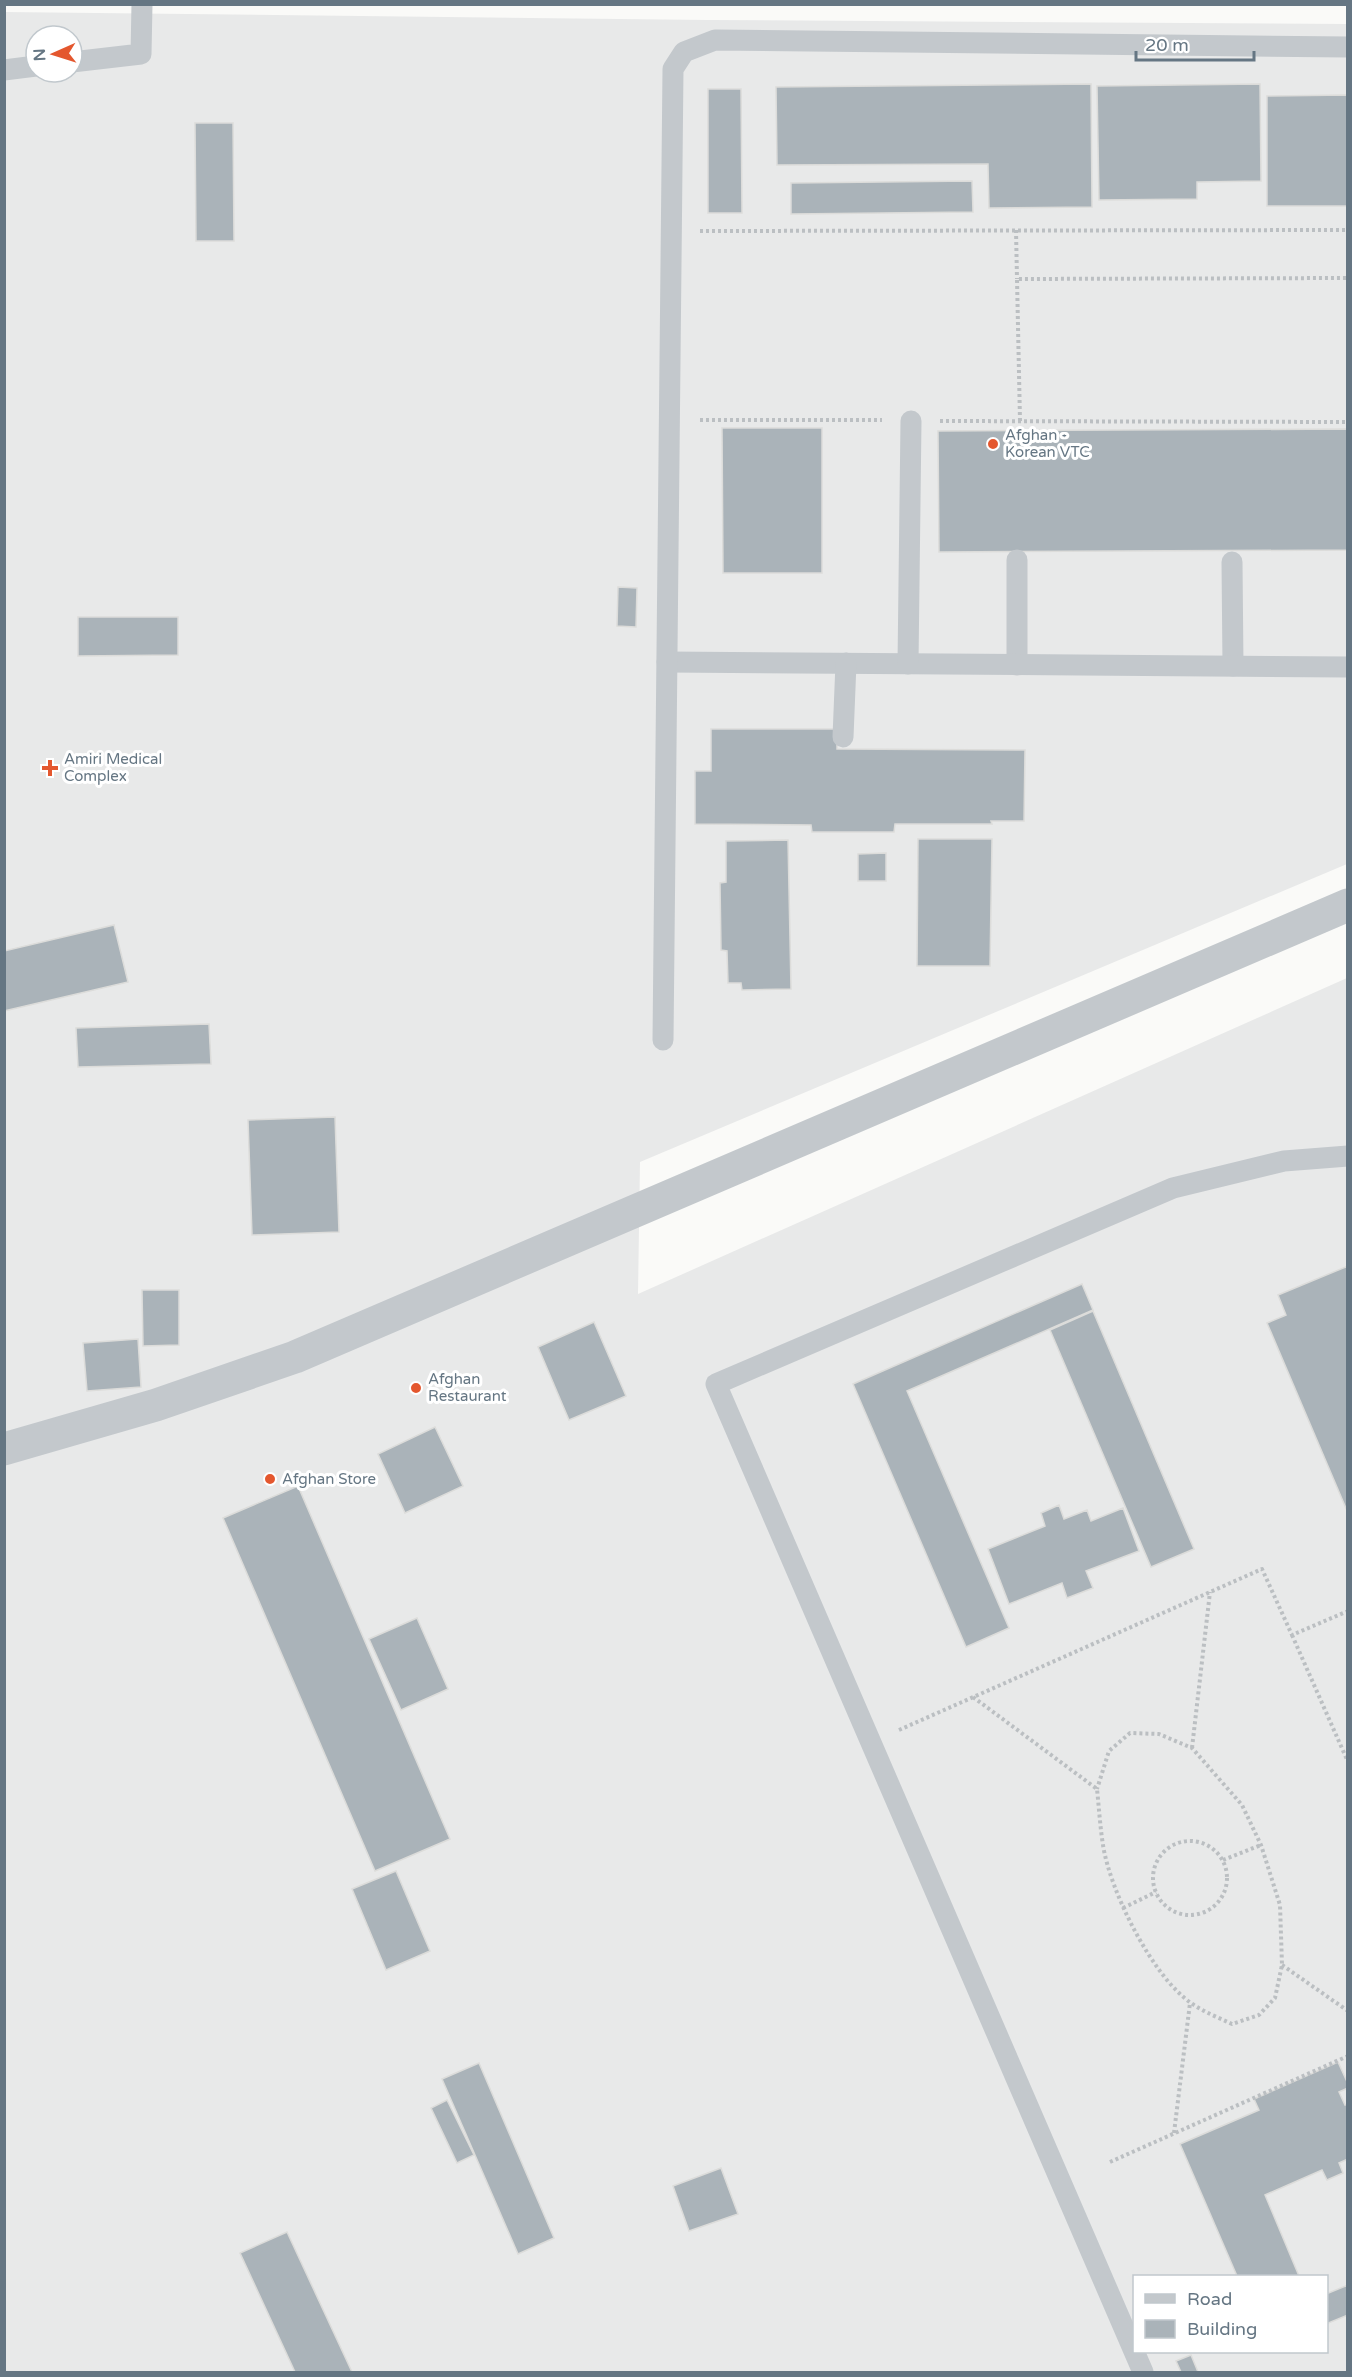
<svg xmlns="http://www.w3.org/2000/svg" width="1352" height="2377" font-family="'Varela Round',sans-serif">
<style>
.built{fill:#e8e9e9;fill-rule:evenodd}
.building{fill:#aab3b9;stroke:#dcdcda;stroke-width:1.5}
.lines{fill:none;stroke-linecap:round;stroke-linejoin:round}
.path{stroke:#bbbfc2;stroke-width:4;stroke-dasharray:3 3;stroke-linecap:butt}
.service{stroke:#c3c8cc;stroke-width:21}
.minor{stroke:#c3c8cc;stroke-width:33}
.poi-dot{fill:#e4572e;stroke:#fff;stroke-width:2}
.labels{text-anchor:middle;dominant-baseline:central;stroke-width:6;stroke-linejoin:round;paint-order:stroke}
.poi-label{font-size:15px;fill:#657683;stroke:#fff;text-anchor:start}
</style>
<rect width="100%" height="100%" fill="#fafaf8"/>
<!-- built -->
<path class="built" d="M5,12L708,20L1347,24V864L640,1162L638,1294L1347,978V2372H5ZM36,36H72V72H36ZM1134,2276H1326V2352H1134Z"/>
<!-- building -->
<g class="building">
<path d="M1091,84L1092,207L989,208L988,164L777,165L776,87Z"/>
<path d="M1260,84L1261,181L1197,182V199L1099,200L1097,86Z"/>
<path d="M708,89H741L742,213H708Z"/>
<path d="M1348,95V206H1267V96Z"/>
<path d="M195,123H233L234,241H196Z"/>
<path d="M972,181L973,212L791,214V183Z"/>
<path d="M722,428H822V573H723Z"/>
<path d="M1348,429V550L939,552L938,431Z"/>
<path d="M618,587L637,588L636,627L617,626Z"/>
<path d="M78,617H178V655L78,656Z"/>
<path d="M711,729H837V749L1025,750L1024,821H991L992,824H895L894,832H812L811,825L695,824V771H711Z"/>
<path d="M918,839H992L990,966H917Z"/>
<path d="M788,840L791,989L742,990L741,983H728L727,951L721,950L720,883L726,882V841Z"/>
<path d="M886,853V881H858V854Z"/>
<path d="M114,925L128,982L4,1011V951Z"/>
<path d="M209,1024L211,1064L78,1067L76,1028Z"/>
<path d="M335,1117L339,1232L252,1235L248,1120Z"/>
<path d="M1348,1266V1513L1267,1323L1286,1315L1278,1295Z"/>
<path d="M1082,1284L1093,1310L907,1391L1009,1628L966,1647L853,1384Z"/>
<path d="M142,1290H179V1345L143,1346Z"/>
<path d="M1093,1311L1194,1549L1151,1567L1050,1330Z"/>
<path d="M594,1322L626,1396L569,1420L538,1347Z"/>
<path d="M138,1339L141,1387L87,1391L83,1343Z"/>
<path d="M435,1427L463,1486L405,1513L378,1454Z"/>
<path d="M298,1486L450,1839L375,1871L223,1518Z"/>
<path d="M1059,1505L1064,1519L1087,1510L1091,1521L1123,1508L1139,1551L1086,1571L1093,1588L1067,1598L1062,1583L1009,1604L988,1549L1045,1526L1041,1513Z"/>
<path d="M417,1618L448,1689L401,1710L369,1639Z"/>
<path d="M396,1871L430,1951L386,1970L352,1889Z"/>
<path d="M1338,2062L1348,2084V2088L1339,2092L1345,2105L1348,2104V2159L1339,2163L1343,2173L1327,2180L1322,2170L1265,2195L1299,2276H1237L1180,2144L1259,2110L1254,2099Z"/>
<path d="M479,2063L554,2238L518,2254L442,2079Z"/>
<path d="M447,2100L474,2155L457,2163L431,2108Z"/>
<path d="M721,2168L738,2214L689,2231L673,2186Z"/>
<path d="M287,2232L352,2372H295L240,2253Z"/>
<path d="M1348,2285V2315L1326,2324V2294Z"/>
<path d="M1191,2355L1198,2372H1181L1176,2361Z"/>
</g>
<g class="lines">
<!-- path -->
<g class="path">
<path d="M1016,230L1017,279"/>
<path d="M700,231L1348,230"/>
<path d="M700,420H882"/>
<path d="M940,421L1348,422"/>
<path d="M1020,421L1017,279L1348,278"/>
<path d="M1292,1635L1348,1762"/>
<path d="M973,1697L1097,1789C1099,1808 1100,1826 1103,1845C1110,1891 1152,1976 1191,2003C1204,2012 1219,2018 1232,2024L1259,2015L1275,1998L1282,1965L1280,1905L1261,1845L1242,1805L1192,1748L1159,1734L1130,1733L1109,1751L1097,1789"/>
<path d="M899,1730L1262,1569L1292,1635L1348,1611"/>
<path d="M1192,1748L1210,1592"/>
<circle cx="1190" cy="1878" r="37"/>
<path d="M1223,1860L1261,1845"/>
<path d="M1123,1908L1156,1892"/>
<path d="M1282,1965L1348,2011"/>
<path d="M1174,2133L1190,2003"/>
<path d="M1110,2162L1348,2056"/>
</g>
<!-- service -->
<g class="service">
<path d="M72,62L141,54L142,4"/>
<path d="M4,70L36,66"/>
<path d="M1017,560V665"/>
<path d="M1232,562L1233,666"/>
<path d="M667,662L1348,667"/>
<path d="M908,664L911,421"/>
<path d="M843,737L846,663"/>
<path d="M663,1040L673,69L684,52L715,40L1348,47"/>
<path d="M1143,2372L716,1384L1173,1188L1284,1161L1348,1156"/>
</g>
<!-- minor -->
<path class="minor" d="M4,1449L156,1405L295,1357L1348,905"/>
</g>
<!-- markers -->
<g class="poi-dot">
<circle cx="993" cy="444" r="6"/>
<path d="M47 759h6v6h6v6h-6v6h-6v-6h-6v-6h6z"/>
<circle cx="416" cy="1388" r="6"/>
<circle cx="270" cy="1479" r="6"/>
</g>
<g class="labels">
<!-- poi labels -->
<g class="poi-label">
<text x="1005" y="435">Afghan -<tspan x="1005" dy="17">Korean VTC</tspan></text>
<text x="64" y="759">Amiri Medical<tspan x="64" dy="17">Complex</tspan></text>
<text x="428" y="1379">Afghan<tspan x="428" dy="17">Restaurant</tspan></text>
<text x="282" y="1479">Afghan Store</text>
</g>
</g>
<!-- border -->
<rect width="1352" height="2377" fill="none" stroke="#657683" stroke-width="12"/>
<!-- legend -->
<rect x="1133" y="2275" width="195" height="78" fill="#ffffff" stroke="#c1c8cd" stroke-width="1.5"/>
<rect x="1145" y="2294" width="30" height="9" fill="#c3c8cc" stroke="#c1c8cd" stroke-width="1.5"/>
<text x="1187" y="2305" font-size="18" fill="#657683">Road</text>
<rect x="1145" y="2320" width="30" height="18" fill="#aab3b9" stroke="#c1c8cd" stroke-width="1.5"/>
<text x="1187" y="2335" font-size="18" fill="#657683">Building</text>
<!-- north arrow -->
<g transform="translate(54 54) rotate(267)"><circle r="28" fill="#ffffff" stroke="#c1c8cd" stroke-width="1.5"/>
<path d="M0-4.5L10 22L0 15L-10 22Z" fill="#e4572e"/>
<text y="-9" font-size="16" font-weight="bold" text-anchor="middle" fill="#657683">N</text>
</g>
<!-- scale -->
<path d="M1136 51v9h118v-9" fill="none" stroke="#657683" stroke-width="3"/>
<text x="1145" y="51" font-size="18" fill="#657683" stroke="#ffffff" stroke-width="4.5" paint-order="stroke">20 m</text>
</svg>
